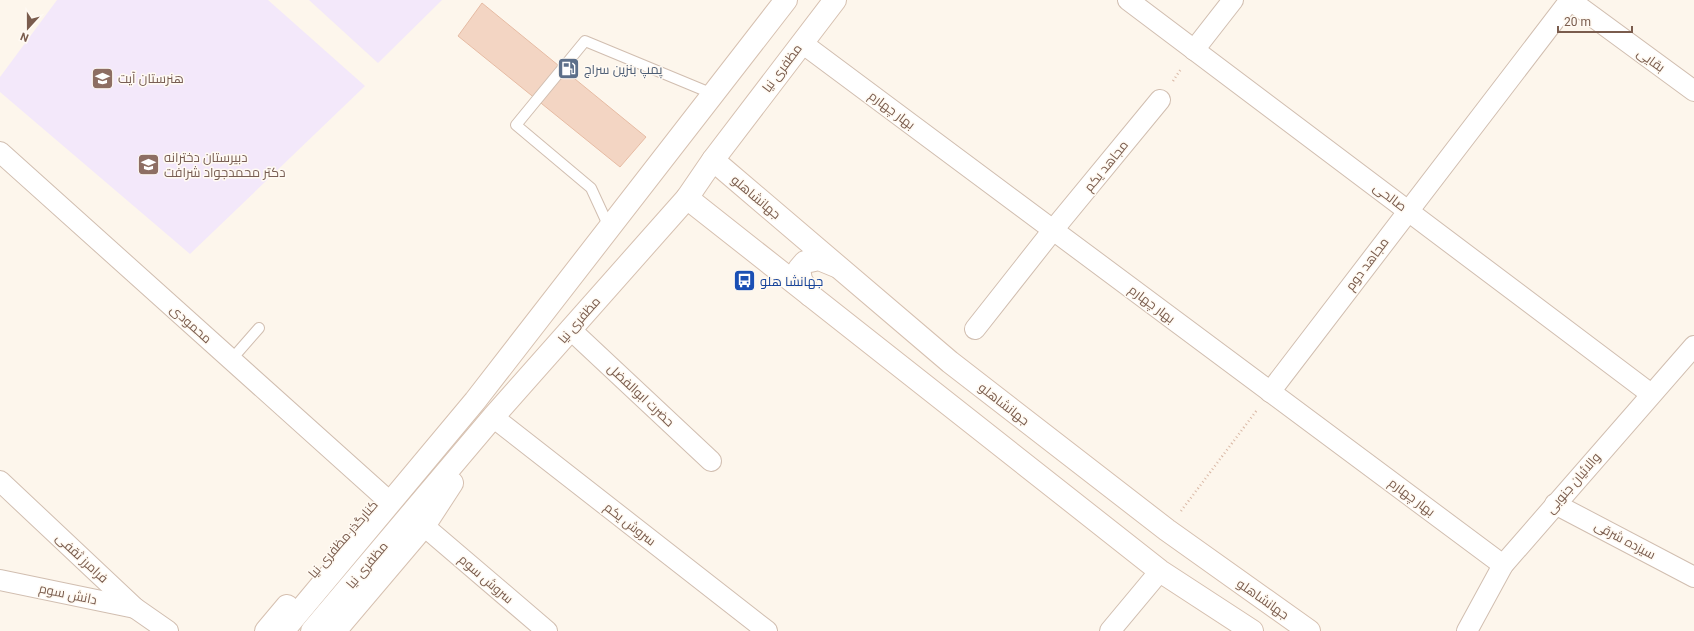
<svg xmlns="http://www.w3.org/2000/svg" width="1694" height="631" font-family="Roboto,Cairo,sans-serif">
<style>
.education{fill:#f3e8fa}
.building{fill:#f3d5c3;stroke:#e6bba3}
.lines{fill:none;stroke-linecap:round;stroke-linejoin:round}
.lane-casing{stroke:#d1beb0;stroke-width:12}
.street-casing{stroke:#d1beb0;stroke-width:22}
.secondary-casing{stroke:#d6c0b0;stroke-width:24}
.path{stroke:#d9b8a5;stroke-width:2.5;stroke-dasharray:1 3;stroke-linecap:butt}
.lane{stroke:#fff;stroke-width:10}
.street{stroke:#fff;stroke-width:20}
.secondary{stroke:#fff;stroke-width:22}
.labels{text-anchor:middle;dominant-baseline:central;stroke-width:3;stroke-linejoin:round;paint-order:stroke}
.street-label{font-size:13px;fill:#7a5c4d;stroke:#fffaf3}
.service-label{font-size:13px;fill:#4e5e75;stroke:#fffaf3;text-anchor:start}
.education-label{font-size:13px;fill:#785e54;stroke:#fffaf3;text-anchor:start}
.transit-label{font-size:13px;fill:#164399;stroke:#fffaf3;text-anchor:start}
</style>
<rect width="100%" height="100%" fill="#fdf6ec"/>
<!-- education -->
<g class="education">
<path d="M57,0H268L365,86L190,254L0,92V77Z"/>
<path d="M309,0H442L378,63Z"/>
</g>
<!-- building -->
<path class="building" d="M482,3L646,137L620,167L458,36Z"/>
<g class="lines">
<defs>
<g id="lane">
<path d="M609,227L591,188L516,125L585,41L713,94"/>
<path d="M231,360L259,328"/>
</g>
<g id="street">
<path d="M1128,0L1651,394"/>
<path d="M1570,0L1694,91"/>
<path d="M802,43L1503,565"/>
<path d="M1194,50L1233,0"/>
<path d="M0,152L382,495"/>
<path d="M570,329L711,461"/>
<path d="M975,329L1053,230L1160,100"/>
<path d="M1270,392L1570,0"/>
<path d="M493,417L767,631"/>
<path d="M0,481L135,608L168,631"/>
<path d="M1555,504L1694,577"/>
<path d="M424,526L547,631"/>
<path d="M0,580L135,608"/>
<path d="M1110,631L1160,571"/>
<path d="M1467,631L1503,565L1694,346"/>
</g>
<g id="secondary">
<path d="M713,160L950,362L1167,530L1309,631"/>
<path d="M687,198L1160,571L1252,631"/>
<path d="M810,295L801,280L799,269L805,262L819,259L836,266"/>
<path d="M266,631L287,606"/>
<path d="M283,631L475,401L786,0"/>
<path d="M312,631L493,417L687,198L713,160L835,0"/>
<path d="M335,631L424,526L452,483"/>
</g>
</defs>
<!-- lane casing -->
<use href="#lane" class="lane-casing"/>
<!-- street casing -->
<use href="#street" class="street-casing"/>
<!-- secondary casing -->
<use href="#secondary" class="secondary-casing"/>
<!-- path -->
<g class="path">
<path d="M1173,81L1181,69"/>
<path d="M1181,511L1257,410"/>
</g>
<!-- lane -->
<use href="#lane" class="lane"/>
<!-- street -->
<use href="#street" class="street"/>
<!-- secondary -->
<use href="#secondary" class="secondary"/>
</g>
<!-- icons -->
<defs>
<symbol id="fuel-square" viewBox="-11 -11 22 22"><rect x="-9" y="-9" width="18" height="18" rx="4" fill="#5c6f8a" stroke="#fffaf3"/><path d="M-5.5-6h7V0h2V4h1.3V-2.5L3-4.5l.8-.8L6-3V5H2.5V1h-1V6h-7ZM-4.2-4.7v3.2H.2V-4.7Z" fill="#fff"/></symbol>
<symbol id="school-square" viewBox="-11 -11 22 22"><rect x="-9" y="-9" width="18" height="18" rx="4" fill="#8d6e63" stroke="#fffaf3"/><path d="M0-5L7-2L0 1L-7-2ZM-4 1L0 2.5L4 1V4Q0 6-4 4Z" fill="#fff"/></symbol>
<symbol id="bus-square" viewBox="-11 -11 22 22"><rect x="-9" y="-9" width="18" height="18" rx="4" fill="#1a4fb4" stroke="#fffaf3"/><path d="M-5-6H5V4H4V6H2V4H-2V6H-4V4H-5ZM-3.5-4V0h7V-4ZM-3.5 1.2v1.5H-2V1.2ZM2 1.2v1.5H3.5V1.2Z" fill="#fff"/></symbol>
</defs>
<g fill-rule="evenodd">
<use href="#fuel-square" x="556" y="56" width="25" height="25"/>
<use href="#school-square" x="90" y="66" width="25" height="25"/>
<use href="#school-square" x="136" y="152" width="25" height="25"/>
<use href="#bus-square" x="732" y="268" width="25" height="25"/>
</g>
<g class="labels">
<!-- street labels -->
<g class="street-label">
<text transform="translate(1651 60) rotate(36)">بقایی</text>
<text transform="translate(782 68) rotate(-53)">مظفری نیا</text>
<text transform="translate(892 110) rotate(37)">بهار چهارم</text>
<text transform="translate(1106 166) rotate(-51)">مجاهد یکم</text>
<text transform="translate(756 197) rotate(40)">جهانشاهلو</text>
<text transform="translate(1390 197) rotate(37)">صالحی</text>
<text transform="translate(1367 264) rotate(-53)">مجاهد دوم</text>
<text transform="translate(1152 304) rotate(37)">بهار چهارم</text>
<text transform="translate(579 320) rotate(-49)">مظفری نیا</text>
<text transform="translate(191 324) rotate(42)">محمودی</text>
<text transform="translate(641 395) rotate(43)">حضرت ابوالفضل</text>
<text transform="translate(1004 404) rotate(38)">جهانشاهلو</text>
<text transform="translate(1573 483) rotate(-49)">والائیان جنوبی</text>
<text transform="translate(1412 497) rotate(37)">بهار چهارم</text>
<text transform="translate(630 524) rotate(38)">سروش یکم</text>
<text transform="translate(343 539) rotate(-49)">کنارگذر مظفری نیا</text>
<text transform="translate(1625 540) rotate(28)">سیزده شرقی</text>
<text transform="translate(82 558) rotate(43)">فرامرز ثقفی</text>
<text transform="translate(367 565) rotate(-50)">مظفری نیا</text>
<text transform="translate(486 579) rotate(41)">سروش سوم</text>
<text transform="translate(68 594) rotate(12)">دانش سوم</text>
<text transform="translate(1263 599) rotate(35)">جهانشاهلو</text>
</g>
<!-- service labels -->
<g class="service-label">
<text x="584" y="69">پمپ بنزین سراج</text>
</g>
<!-- education labels -->
<g class="education-label">
<text x="118" y="78">هنرستان آیت</text>
<text x="164" y="157">دبیرستان دخترانه<tspan x="164" dy="15">دکتر محمدجواد شرافت</tspan></text>
</g>
<!-- transit labels -->
<g class="transit-label">
<text x="760" y="281">جهانشا هلو</text>
</g>
</g>
<!-- north arrow -->
<g transform="translate(28 28) rotate(201)" stroke="#fffaf3" stroke-width="3" paint-order="stroke">
<path d="M0-3L7 15L0 10L-7 15Z" fill="#7a5c4d"/>
<text y="-6" font-size="11" font-weight="bold" text-anchor="middle" fill="#7a5c4d">N</text>
</g>
<!-- scale -->
<path d="M1558 26v6h74v-6" fill="none" stroke="#7a5c4d" stroke-width="2"/>
<text x="1564" y="26" font-size="12" fill="#7a5c4d" stroke="#fffaf3" stroke-width="3" paint-order="stroke">20 m</text>
</svg>
